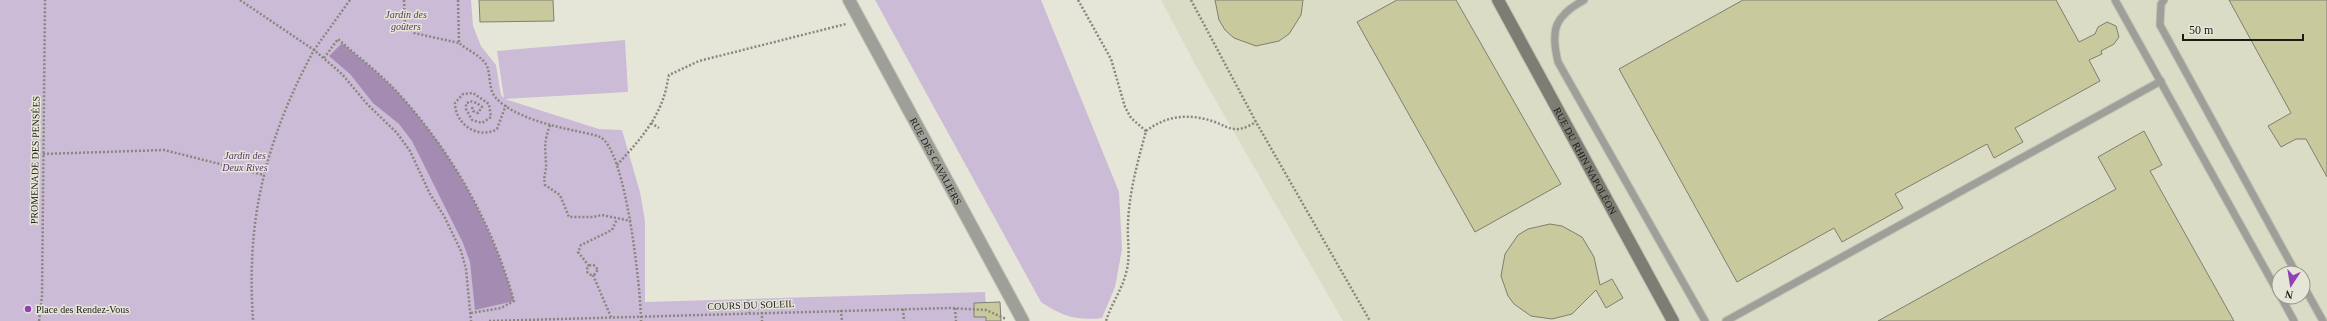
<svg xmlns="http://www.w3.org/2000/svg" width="2327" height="321" font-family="Georgia,serif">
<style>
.built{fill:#dbdcc6;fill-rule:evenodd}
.green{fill:#ccbbd7}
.water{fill:#a38bb1}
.building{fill:#c8c99c;stroke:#7e7f72}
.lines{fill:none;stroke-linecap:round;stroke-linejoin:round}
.lane-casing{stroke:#c2c2b5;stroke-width:9}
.street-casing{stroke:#c2c2b5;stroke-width:14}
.secondary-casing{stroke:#c2c2b5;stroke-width:14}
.path{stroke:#87877d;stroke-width:2.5;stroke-dasharray:2 2;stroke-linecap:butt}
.lane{stroke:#9f9f99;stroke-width:7}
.street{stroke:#9f9f99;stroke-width:12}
.secondary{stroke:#7d7d74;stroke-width:12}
.poi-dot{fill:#8e42b3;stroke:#e6e6d8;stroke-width:1.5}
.labels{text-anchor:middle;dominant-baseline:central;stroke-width:3;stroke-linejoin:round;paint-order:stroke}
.park-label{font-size:10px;font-style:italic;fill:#563568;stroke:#e6e6d8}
.street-label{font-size:10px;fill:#1c1c17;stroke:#e6e6d8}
.poi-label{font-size:10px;fill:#1c1c17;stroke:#e6e6d8;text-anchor:start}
</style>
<rect width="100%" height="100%" fill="#e6e6d8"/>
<!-- built -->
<path class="built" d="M1161,0H2327V321H1343L1197,68ZM2279,273H2303V297H2279Z"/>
<!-- green -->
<g class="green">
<path d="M0,0H471L473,26L481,46L496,65L501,95L504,98L497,51L625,40L628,92L505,99L599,129L622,130L640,192L645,221V302L985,292L987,321H0Z"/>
<path d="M875,0H1041L1119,192L1122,249L1115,287L1102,318C1076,321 1062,316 1041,302Z"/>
</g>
<!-- water -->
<path class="water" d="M342,43C361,60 382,75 399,94C453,153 492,224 514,301L475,310L470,262L463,243L412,141L399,124L373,103L350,74L329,56Z"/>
<!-- building -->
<g class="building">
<path d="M479,0H553L554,21L480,22Z"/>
<path d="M1215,0H1303L1301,15L1289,34L1279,41L1256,46L1234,38L1225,30L1219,20Z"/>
<path d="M1397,0H1456L1561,184L1475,232L1357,22Z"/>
<path d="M1743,0H2056L2079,42L2095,34L2098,27L2107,22L2116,26L2119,37L2114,44L2101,51L2102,54L2089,60L2100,81L2015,128L2023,142L1994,158L1987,144L1895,194L1903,208L1842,242L1834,228L1737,282L1619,69Z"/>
<path d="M2229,0H2327V177L2306,139H2296L2281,147L2268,126L2291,113Z"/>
<path d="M2144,131L2162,165L2150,171L2234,321H1878L2116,189L2098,157Z"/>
<path d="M1550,224L1562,226L1582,237L1594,257L1600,285L1612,279L1623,298L1606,308L1596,290L1572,314L1552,319L1531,316L1514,304L1508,296L1501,276L1505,254L1518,235L1528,229Z"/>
<path d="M1000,302L1001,321H986V317H974V303Z"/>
</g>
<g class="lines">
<defs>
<g id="lane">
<path d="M1584,0C1555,16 1550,29 1558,62L1705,321"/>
<path d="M2115,0L2279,294"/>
<path d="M2164,0L2161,4L2160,25L2296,273"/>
<path d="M2303,285L2323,321"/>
<path d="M2281,297L2294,321"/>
<path d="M1726,321L2161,81"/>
</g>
<g id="street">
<path id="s1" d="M849,0L1023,321"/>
</g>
<g id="secondary">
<path id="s2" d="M1498,0L1673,321"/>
</g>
</defs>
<!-- lane casing -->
<use href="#lane" class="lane-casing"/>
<!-- street casing -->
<use href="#street" class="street-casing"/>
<!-- secondary casing -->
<use href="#secondary" class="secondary-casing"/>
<!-- path -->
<g class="path">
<path d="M240,0L314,50C278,116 254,187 252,263C251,282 252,302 253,321"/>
<path d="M350,0L314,50L342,74L367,104L397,133L410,151L430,194L444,216L461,251L466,269L471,321"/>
<path d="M404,0L405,23L414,33L459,43"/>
<path d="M458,0L459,43C467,50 482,56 487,66C491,76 488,89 496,98C513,117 553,126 576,131C584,133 593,134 600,137C626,149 641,291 641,321"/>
<path d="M1078,0L1111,59L1125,107L1131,118L1146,131C1138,161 1129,192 1128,224C1127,241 1131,256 1126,273C1122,290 1111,304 1106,321"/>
<path d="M1191,0L1256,122L1370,321"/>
<path d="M324,58L338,39C358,57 381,74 399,94C453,154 492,223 514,301L501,308L471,313"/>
<path d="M472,107L473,111L478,113L482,107L477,103L470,101L466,104V109L472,120L482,123L491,117L489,104L473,93L463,94L455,103C455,124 478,140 497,129L506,105"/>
<path d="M651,123L659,128"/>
<path d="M550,125C544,142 545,146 546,163C547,171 543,174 545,185L560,195L569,217H593L602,215L631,221"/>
<path d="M1146,131C1167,115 1190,113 1215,122C1223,125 1230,130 1239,129C1245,128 1251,125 1256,122"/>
<path d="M43,154L164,150L264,175"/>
<path d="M617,165C635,145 654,125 663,99C666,92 667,83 669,75L699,61L846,24"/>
<circle cx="592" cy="270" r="5"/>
<path d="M589,266L578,252L581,245L612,230L617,219"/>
<path d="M593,275L611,317"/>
<path d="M748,300L749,313"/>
<path d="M955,308L956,321"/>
<path d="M903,309L904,321"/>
<path d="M841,310L842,321"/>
<path d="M762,312V321"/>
<path d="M39,321L42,296L45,0"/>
<path d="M489,321L950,308L986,310L1006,319"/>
</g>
<!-- lane -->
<use href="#lane" class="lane"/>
<!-- street -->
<use href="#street" class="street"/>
<!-- secondary -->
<use href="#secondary" class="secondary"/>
</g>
<!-- markers -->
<circle class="poi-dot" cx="28" cy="309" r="4"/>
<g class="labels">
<!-- park labels -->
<g class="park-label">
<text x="406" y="14">Jardin des<tspan x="406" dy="12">goûters</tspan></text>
<text x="245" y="155">Jardin des<tspan x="245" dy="12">Deux Rives</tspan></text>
</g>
<!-- street labels -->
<g class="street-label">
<text transform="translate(35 160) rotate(-89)">PROMENADE DES PENSÉES</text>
<text stroke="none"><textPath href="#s1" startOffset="183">RUE DES CAVALIERS</textPath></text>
<text stroke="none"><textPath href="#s2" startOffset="183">RUE DU RHIN NAPOLÉON</textPath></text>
<text transform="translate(751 305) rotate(-2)">COURS DU SOLEIL</text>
</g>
<!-- poi labels -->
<g class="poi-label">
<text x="36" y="309">Place des Rendez-Vous</text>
</g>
</g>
<!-- north arrow -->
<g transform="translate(2291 285) rotate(192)"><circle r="19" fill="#e6e6d8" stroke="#95958b"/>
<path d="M0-3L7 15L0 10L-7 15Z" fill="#8e42b3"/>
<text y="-6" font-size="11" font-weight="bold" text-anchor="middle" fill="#1c1c17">N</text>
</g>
<!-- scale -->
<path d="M2183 34v6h120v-6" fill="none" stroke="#1c1c17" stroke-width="2"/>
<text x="2189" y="34" font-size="12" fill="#1c1c17" stroke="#e6e6d8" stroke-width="3" paint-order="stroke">50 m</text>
</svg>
